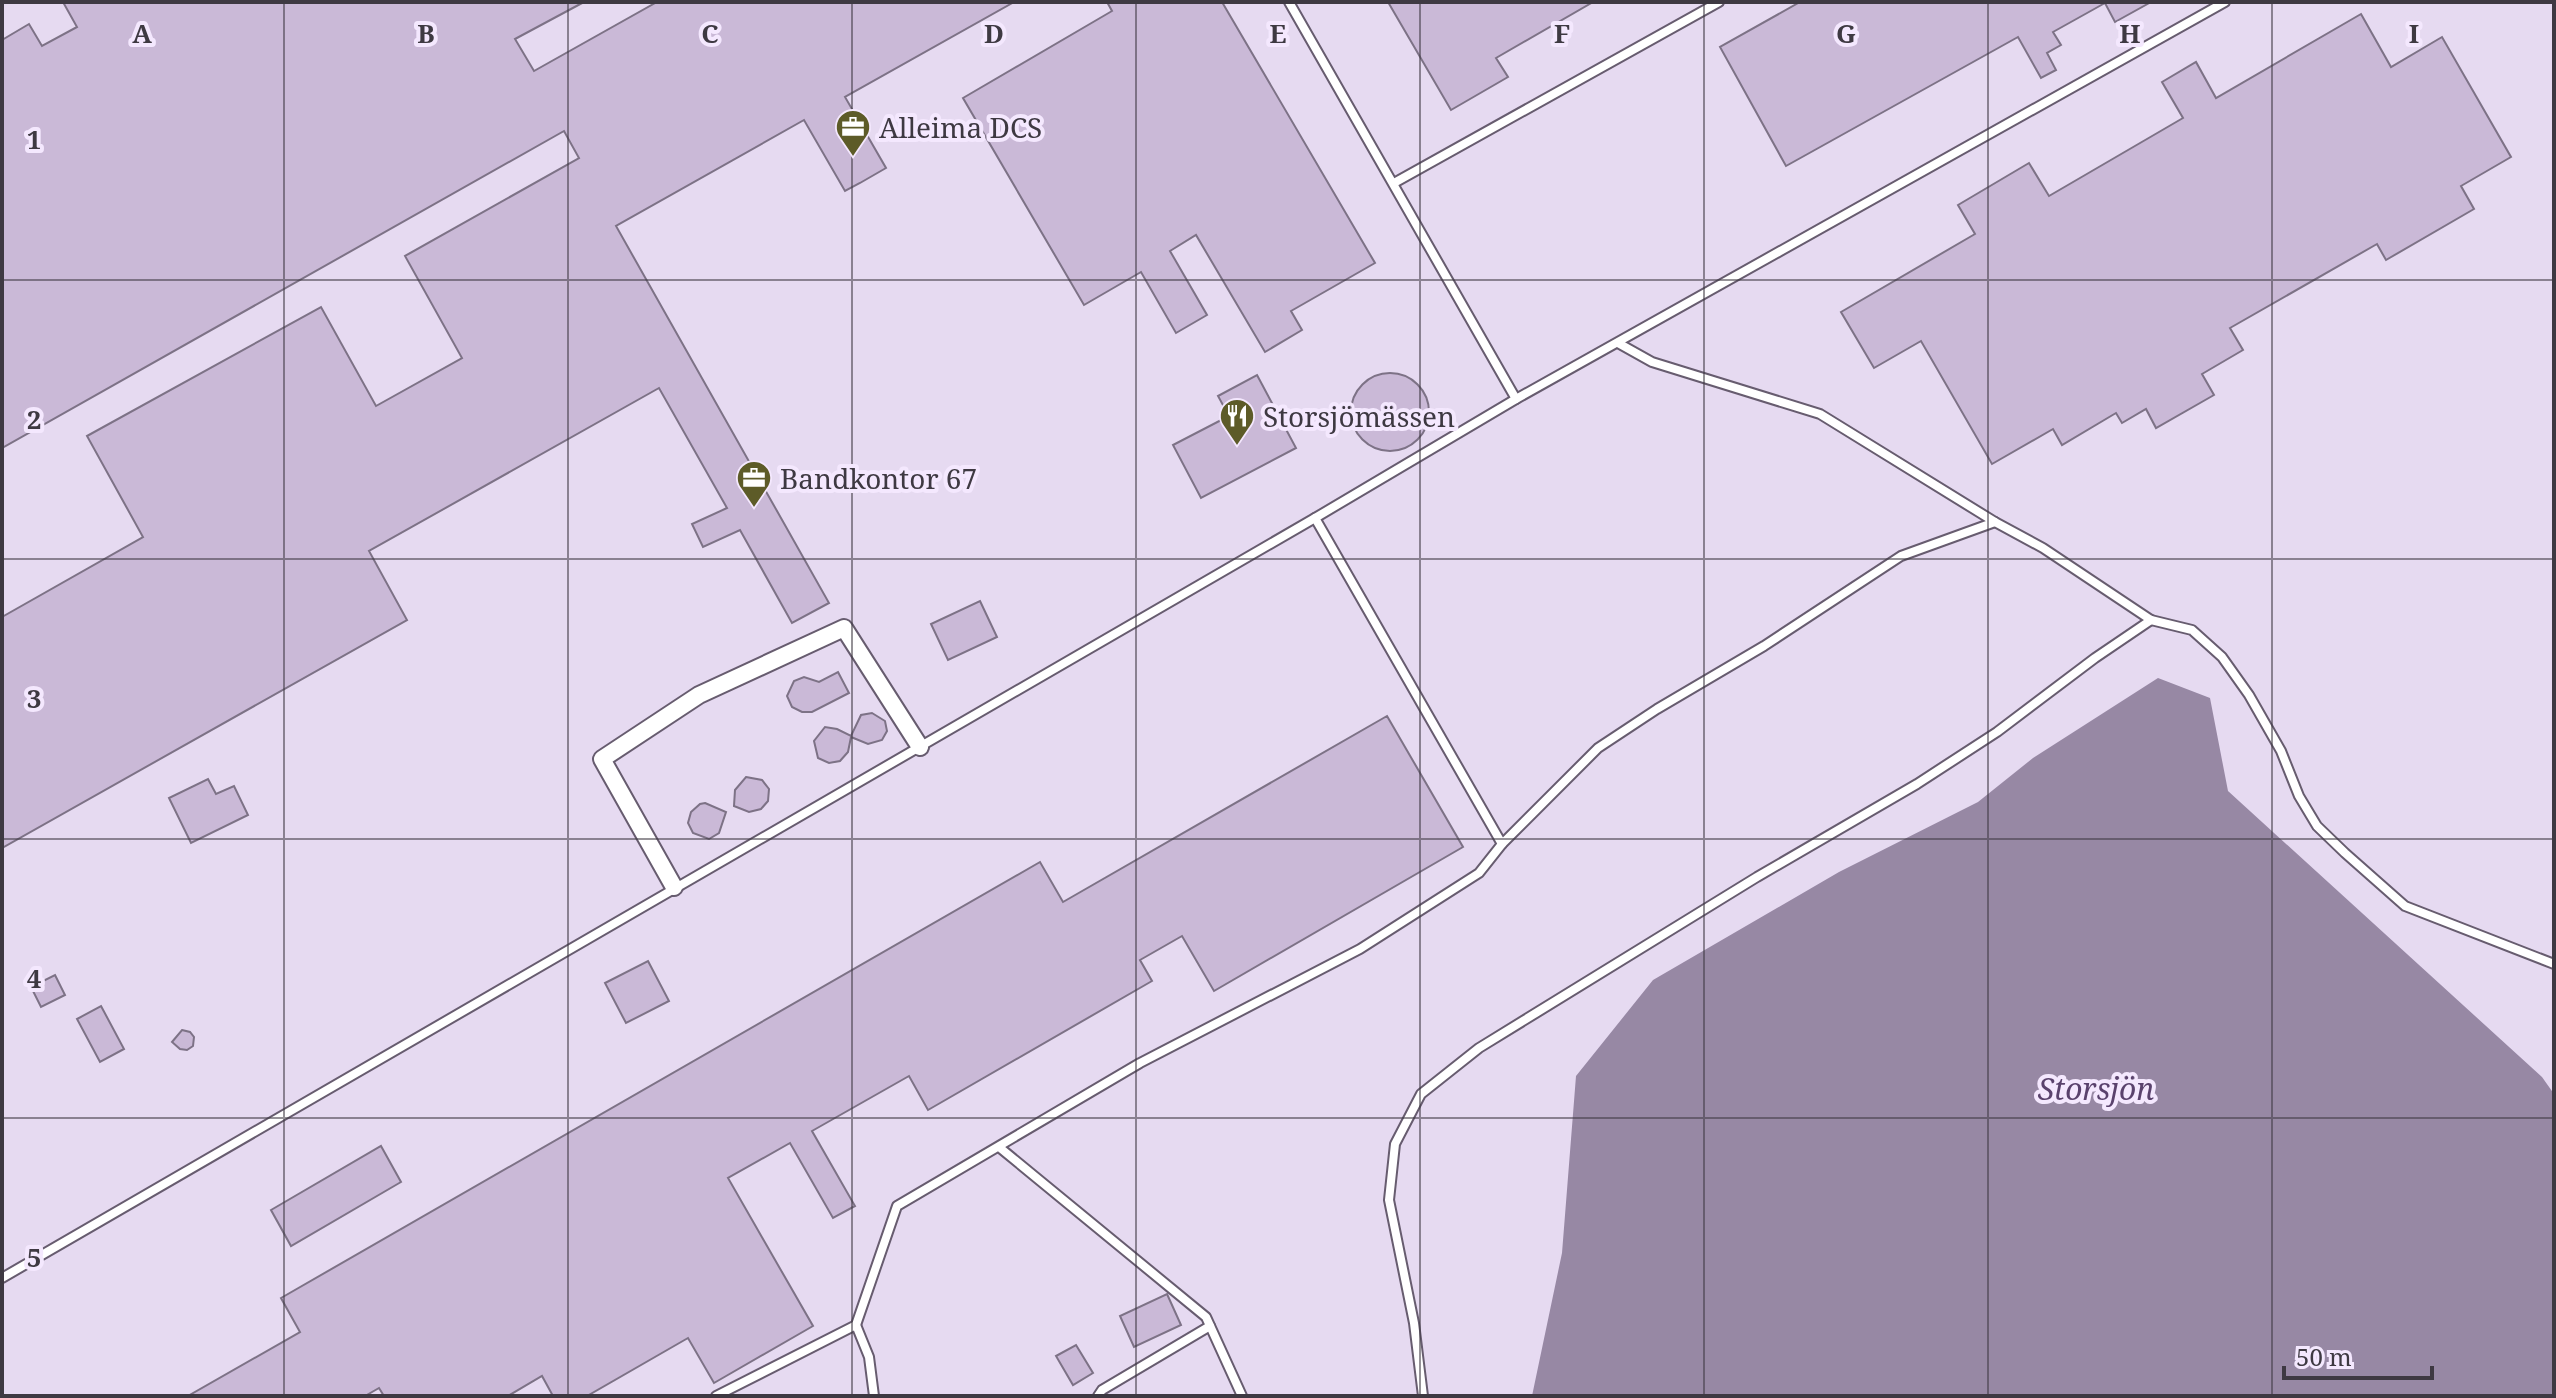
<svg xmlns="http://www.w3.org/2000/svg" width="2556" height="1398" font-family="'Noto Serif',serif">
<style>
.water{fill:#9788a4}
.building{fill:#cab9d7;stroke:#7d7286;stroke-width:2}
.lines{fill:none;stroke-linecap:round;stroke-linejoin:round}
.service-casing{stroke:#675c6f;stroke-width:12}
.minor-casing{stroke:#675c6f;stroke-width:20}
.service{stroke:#fff;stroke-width:8}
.minor{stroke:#fff;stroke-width:16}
.grid{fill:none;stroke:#3e3942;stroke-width:2;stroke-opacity:0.55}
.labels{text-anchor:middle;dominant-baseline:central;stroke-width:8;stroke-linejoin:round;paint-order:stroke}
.poi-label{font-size:28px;fill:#3e3942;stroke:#f4e8fe;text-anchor:start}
.water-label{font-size:30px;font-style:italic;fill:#5a426d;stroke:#f4e8fe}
.grid-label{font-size:26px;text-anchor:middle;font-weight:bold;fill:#3e3942;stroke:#f4e8fe;stroke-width:8;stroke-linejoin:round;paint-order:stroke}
</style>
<rect width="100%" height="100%" fill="#e6daf1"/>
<!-- water -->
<path class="water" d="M2158,678L2210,698L2228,791L2542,1077L2554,1094V1396H1532L1562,1253L1576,1076L1653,980L1839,872L1978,802L2033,758Z"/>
<!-- building -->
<g class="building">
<path d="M63,2H584L515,39L534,71L657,2H1014L845,97L886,168L860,183L845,191L804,120L616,226L829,603L792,623L740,530L703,547L692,524L727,508L659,388L369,551L407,620L2,848V617L143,537L87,436L321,307L376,406L462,358L405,256L579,158L564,131L2,448V40L29,24L42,46L77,27Z"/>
<path d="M1107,2H1222L1375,263L1291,311L1302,330L1265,352L1196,235L1170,251L1207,315L1176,333L1141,272L1084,305L963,98L1112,11Z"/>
<path d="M1388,2H1593L1496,58L1508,77L1451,110Z"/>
<path d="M1800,2H2151L2115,22L2105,3L2053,32L2061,45L2047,53L2056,70L2041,78L2018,37L1786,166L1720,47Z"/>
<path d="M2361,14L2391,67L2442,37L2511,157L2461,186L2474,209L2386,260L2377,244L2230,328L2243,350L2202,374L2214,395L2156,428L2146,409L2122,423L2116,413L2062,445L2053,429L1992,464L1921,341L1874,368L1841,312L1975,234L1958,205L2029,163L2049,196L2183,118L2162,82L2196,62L2216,98Z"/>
<circle cx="1390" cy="412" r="39"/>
<path d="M1257,375L1296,448L1201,498L1173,445L1229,416L1218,396Z"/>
<path d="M980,601L997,637L948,660L931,624Z"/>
<path d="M838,672L849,693L812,712H802L792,707L787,696L794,681L804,677L819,682Z"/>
<path d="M872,713L885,721L887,731L882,740L868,744L851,737L848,752L840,761L829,763L818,758L814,741L825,727L837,729L851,736L861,715Z"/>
<path d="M1387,716L1463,847L1214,991L1182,936L1140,960L1152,981L928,1110L909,1076L812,1131L855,1206L833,1218L790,1143L728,1178L813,1326L714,1383L688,1338L587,1396H553L542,1376L508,1396H384L379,1388L365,1396H188L300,1332L281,1298L1040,862L1063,902Z"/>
<path d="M746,777L762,780L769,789L768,801L761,809L749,812L734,806L735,790Z"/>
<path d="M208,779L216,794L234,786L248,815L191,843L169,798Z"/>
<path d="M705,803L726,812L719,833L709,839L693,833L688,823L691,812L700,804Z"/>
<path d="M648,961L669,1001L626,1023L605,983Z"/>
<path d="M55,975L65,995L41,1007L31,987Z"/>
<path d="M101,1006L124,1049L100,1062L77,1019Z"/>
<path d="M182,1030L190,1032L194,1037L193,1046L187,1050L180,1049L172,1042Z"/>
<path d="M381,1146L401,1182L291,1246L271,1210Z"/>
<path d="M1167,1294L1181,1325L1134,1347L1120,1316Z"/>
<path d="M1076,1345L1093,1373L1073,1385L1056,1356Z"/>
</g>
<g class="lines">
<defs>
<g id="service">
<path d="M1289,2L1516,399"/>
<path d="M1394,183L1719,2"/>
<path d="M1618,343L1652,362L1820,414L1995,522L2043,548L2151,620L2192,630L2222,657L2249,695L2281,751L2299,796L2317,826L2345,853L2405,906L2554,964"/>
<path d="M1502,844L1598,748L1657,709L1764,646L1901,556L1995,522"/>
<path d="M999,1147L1206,1317L1242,1396"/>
<path d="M2,1278L1315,518L1516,399L2225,2"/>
<path d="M856,1325L869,1357L874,1396"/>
<path d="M716,1396L856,1325L897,1206L1140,1063L1360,949L1479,873L1502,844L1315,518"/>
<path d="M1098,1396L1102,1390L1210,1326"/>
<path d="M1423,1396L1414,1323L1389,1200L1395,1144L1421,1094L1479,1048L1757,877L1917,784L1997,732L2095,658L2151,620"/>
</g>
<path id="minor" d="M674,887L602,759L699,695L844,628L920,747"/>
</defs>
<!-- service casing -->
<use href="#service" class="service-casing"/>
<!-- minor casing -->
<use href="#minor" class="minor-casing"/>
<!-- service -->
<use href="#service" class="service"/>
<!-- minor -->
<use href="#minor" class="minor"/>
</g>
<!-- grid -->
<path class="grid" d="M284,2V1396M568,2V1396M852,2V1396M1136,2V1396M1420,2V1396M1704,2V1396M1988,2V1396M2272,2V1396M2,280H2554M2,559H2554M2,839H2554M2,1118H2554"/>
<!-- icons -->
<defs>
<symbol id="office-pin" viewBox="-11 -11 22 30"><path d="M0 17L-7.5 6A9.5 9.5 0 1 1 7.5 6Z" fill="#5d5b28" stroke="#f4e8fe"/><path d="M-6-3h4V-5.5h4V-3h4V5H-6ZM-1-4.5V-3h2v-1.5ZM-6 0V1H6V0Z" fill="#fff"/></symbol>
<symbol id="restaurant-pin" viewBox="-11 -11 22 30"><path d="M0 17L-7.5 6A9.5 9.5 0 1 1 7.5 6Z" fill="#5d5b28" stroke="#f4e8fe"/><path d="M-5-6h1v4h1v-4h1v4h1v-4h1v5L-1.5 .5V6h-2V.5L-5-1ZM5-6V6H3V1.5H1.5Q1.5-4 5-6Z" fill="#fff"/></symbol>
</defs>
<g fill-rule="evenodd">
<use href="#office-pin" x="833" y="107" width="40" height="54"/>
<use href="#restaurant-pin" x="1217" y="396" width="40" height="54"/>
<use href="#office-pin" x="734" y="458" width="40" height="54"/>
</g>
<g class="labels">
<!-- poi labels -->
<g class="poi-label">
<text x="879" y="127">Alleima DCS</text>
<text x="1263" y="416">Storsjömässen</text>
<text x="780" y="478">Bandkontor 67</text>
</g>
<!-- water labels -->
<g class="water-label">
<text x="2096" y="1088">Storsjön</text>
</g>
</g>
<g class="grid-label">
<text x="142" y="43">A</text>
<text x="426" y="43">B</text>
<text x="710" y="43">C</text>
<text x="994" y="43">D</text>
<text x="1278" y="43">E</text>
<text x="1562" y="43">F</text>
<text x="1846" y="43">G</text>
<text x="2130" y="43">H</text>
<text x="2414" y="43">I</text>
<text x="34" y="149">1</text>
<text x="34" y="429">2</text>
<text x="34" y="708">3</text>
<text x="34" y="988">4</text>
<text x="34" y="1267">5</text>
</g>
<!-- border -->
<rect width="2556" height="1398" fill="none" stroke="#3e3942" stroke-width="8"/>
<!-- scale -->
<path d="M2284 1366v12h148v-12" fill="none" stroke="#3e3942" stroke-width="4"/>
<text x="2296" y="1366" font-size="24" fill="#3e3942" stroke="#f4e8fe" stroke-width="6" paint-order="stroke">50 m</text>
</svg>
